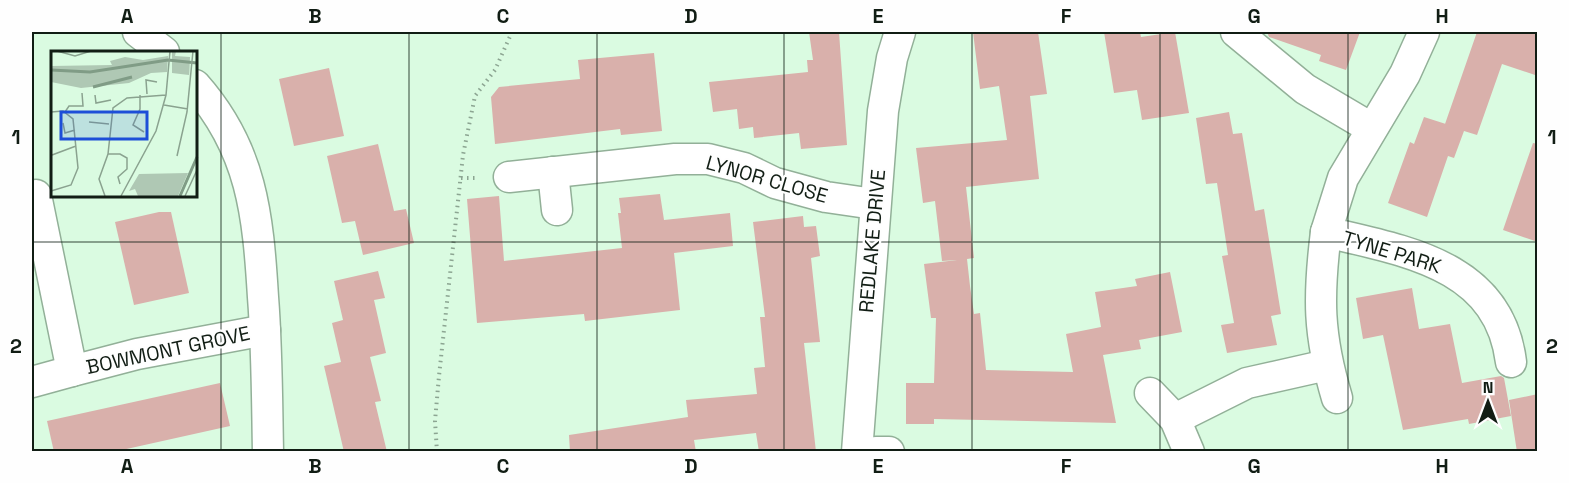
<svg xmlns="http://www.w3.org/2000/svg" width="1569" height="483" font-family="'Space Grotesk',sans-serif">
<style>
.building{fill:#d9b0ab}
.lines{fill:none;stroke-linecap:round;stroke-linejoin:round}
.street-casing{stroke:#92b098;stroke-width:33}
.path{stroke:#8ca592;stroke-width:4;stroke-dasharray:1.5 4.5;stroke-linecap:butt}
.street{stroke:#fff;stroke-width:30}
.grid{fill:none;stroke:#111d14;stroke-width:1.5;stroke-opacity:0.55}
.labels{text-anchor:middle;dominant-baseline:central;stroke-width:4.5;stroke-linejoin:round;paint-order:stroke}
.street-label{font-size:20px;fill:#111d14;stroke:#fefefe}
.inset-river{fill:none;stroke:#809c86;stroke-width:3}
.inset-road{fill:none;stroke:#8aa28f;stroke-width:1.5}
.view{fill:#1d4ed8;fill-opacity:0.15;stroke:#1d4ed8;stroke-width:3}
.inset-edge{fill:none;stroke:#111d14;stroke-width:3}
.neatline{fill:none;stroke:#111d14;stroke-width:2}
.grid-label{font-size:20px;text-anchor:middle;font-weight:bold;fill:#111d14}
</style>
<rect width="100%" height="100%" fill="#dafbe1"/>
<!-- building -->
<g class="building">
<path d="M809,32H839L847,145L801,149L799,133L754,138L753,127L739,129L737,109L713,112L709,82L808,72L807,60H813Z"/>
<path d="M973,32H1038L1047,94L1030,96L1039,179L966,187L974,258L967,259L970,286L974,314L980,313L986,370L1073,372L1066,334L1101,327L1095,292L1137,286L1135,279L1170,272L1182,332L1139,340L1141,349L1103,355L1116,423L934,419V424H906V383H934L936,318H931L924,264L957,260L942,261L935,201L923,203L916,148L1007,140L999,86L980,89Z"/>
<path d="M1104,32H1140L1141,37L1175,32L1189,113L1142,120L1137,90L1114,93Z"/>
<path d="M1267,32H1360L1346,70L1319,61L1321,55L1269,37Z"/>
<path d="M1477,32H1538V76L1502,64L1477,135L1464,131L1454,158L1448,156L1427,217L1388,203L1410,142L1414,144L1424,117L1449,125L1445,124Z"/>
<path d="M654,53L662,131L621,135L620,129L495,144L491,97L499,87L580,79L578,60Z"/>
<path d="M329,68L344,136L294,146L279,79Z"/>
<path d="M1229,112L1233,134L1242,133L1255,211L1264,209L1281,314L1271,316L1277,345L1227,353L1221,325L1234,323L1222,256L1228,255L1217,183L1206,184L1196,118Z"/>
<path d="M1533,143L1538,144V242L1503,230Z"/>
<path d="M378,144L394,211L406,209L414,243L363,255L355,221L342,223L327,156Z"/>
<path d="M660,194L664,220L730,213L733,246L674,253L680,310L585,321L584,314L477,323L467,199L499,196L504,261L622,248L618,213H621L619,198Z"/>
<path d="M159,212H171L189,293L134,305L115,222Z"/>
<path d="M803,216L804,227L816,226L820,256L811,258L820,342L804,343L816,452H759L756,433L694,440L696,452H570L569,435L688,417L686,400L757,394L754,368L765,367L760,317H765L753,222Z"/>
<path d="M378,271L385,298L374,300L386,353L370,357L381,401L375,402L387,452H344L324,366L341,362L332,323L343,320L334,281Z"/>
<path d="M1412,288L1419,329L1450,324L1462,383L1501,376L1504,378L1511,416L1469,424L1468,419L1403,430L1383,335L1363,339L1356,298Z"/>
<path d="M220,383L230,426L113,452H54L47,421Z"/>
<path d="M1538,394V452H1517L1509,400Z"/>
</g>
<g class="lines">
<defs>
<g id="street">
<path d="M138,32L164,52"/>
<path d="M1236,32L1305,89L1371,128"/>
<path d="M1424,32L1405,74L1343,178L1326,232C1406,251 1499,265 1511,362"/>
<path d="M195,85C252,149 258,215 263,297C267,348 267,400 268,452"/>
<path d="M553,172L557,210"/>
<path d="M509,177L675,159H708L744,168L775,183L826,197L874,204"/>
<path d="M36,195L72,371L137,354L265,330"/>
<path d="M1326,232C1318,297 1318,334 1337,398"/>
<path d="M32,382L72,371"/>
<path d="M1150,393L1175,419L1189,452"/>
<path d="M1175,419L1247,383L1327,365"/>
<path d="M857,452L883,111L892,58L900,32"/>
<path d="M876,452H889"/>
</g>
</defs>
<!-- street casing -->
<use href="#street" class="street-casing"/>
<!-- path -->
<g class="path">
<path d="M461,178H478"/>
<path d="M437,452L435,421L439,376L463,155L475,96L495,70L512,32"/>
</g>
<!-- street -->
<use href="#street" class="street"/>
</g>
<!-- grid -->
<path class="grid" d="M221,32V452M409,32V452M597,32V452M784,32V452M972,32V452M1160,32V452M1348,32V452M32,242H1538"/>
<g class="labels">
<!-- street labels -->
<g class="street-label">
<text transform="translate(767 179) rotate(16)">LYNOR CLOSE</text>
<text transform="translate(872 241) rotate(-85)">REDLAKE DRIVE</text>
<text transform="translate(1392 252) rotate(17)">TYNE PARK</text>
<text transform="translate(168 350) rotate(-12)">BOWMONT GROVE</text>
</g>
</g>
<!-- overview -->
<g transform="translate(51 51)">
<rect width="146" height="146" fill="#dafbe1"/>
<path d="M121,0H125L124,5L139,6L138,29V24L121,22ZM117,5L116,21L100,22L78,32L30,37L0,31V15L61,14L59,10L74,6L92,9ZM137,122L127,145H87L84,138L78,140L88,123Z" fill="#afc8b4"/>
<path class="inset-river" d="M0,19L39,21L117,9L146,12M42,36L81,26M129,145L146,106"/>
<path class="inset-road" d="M6,0L24,5L40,0M96,43L95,29L106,31M44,44L45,52L60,49M89,44V58L82,74L93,81M113,54L137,58M0,61L12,60L22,68L27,117L20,134L0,140M14,61L18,55H32L31,42M38,71L58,73M12,72L14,82L24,79M57,103H69L76,107V118L67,126L69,133M1,104L25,95M126,105L136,61L142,0M54,145L48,128L57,103L62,57L76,47L115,44M70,145L105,80L115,44L119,0M134,145L146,119"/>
<path class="view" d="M10,61H96V88H10Z"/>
<rect width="146" height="146" class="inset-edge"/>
</g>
<!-- border -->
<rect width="1569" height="483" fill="none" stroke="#fefefe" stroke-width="66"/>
<!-- north arrow -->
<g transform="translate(1488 402)" stroke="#fefefe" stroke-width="4.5" paint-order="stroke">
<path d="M0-4.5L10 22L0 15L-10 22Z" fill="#111d14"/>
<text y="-9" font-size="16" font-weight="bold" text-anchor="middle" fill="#111d14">N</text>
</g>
<rect x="33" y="33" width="1503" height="417" class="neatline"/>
<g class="grid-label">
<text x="127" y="23">A</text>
<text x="315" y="23">B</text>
<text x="503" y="23">C</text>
<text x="691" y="23">D</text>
<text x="878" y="23">E</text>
<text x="1066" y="23">F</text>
<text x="1254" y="23">G</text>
<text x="1442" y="23">H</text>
<text x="16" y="144">1</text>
<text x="1552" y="144">1</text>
<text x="16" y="353">2</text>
<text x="1552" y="353">2</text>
<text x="127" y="473">A</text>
<text x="315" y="473">B</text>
<text x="503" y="473">C</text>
<text x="691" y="473">D</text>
<text x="878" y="473">E</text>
<text x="1066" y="473">F</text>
<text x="1254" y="473">G</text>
<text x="1442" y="473">H</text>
</g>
</svg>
